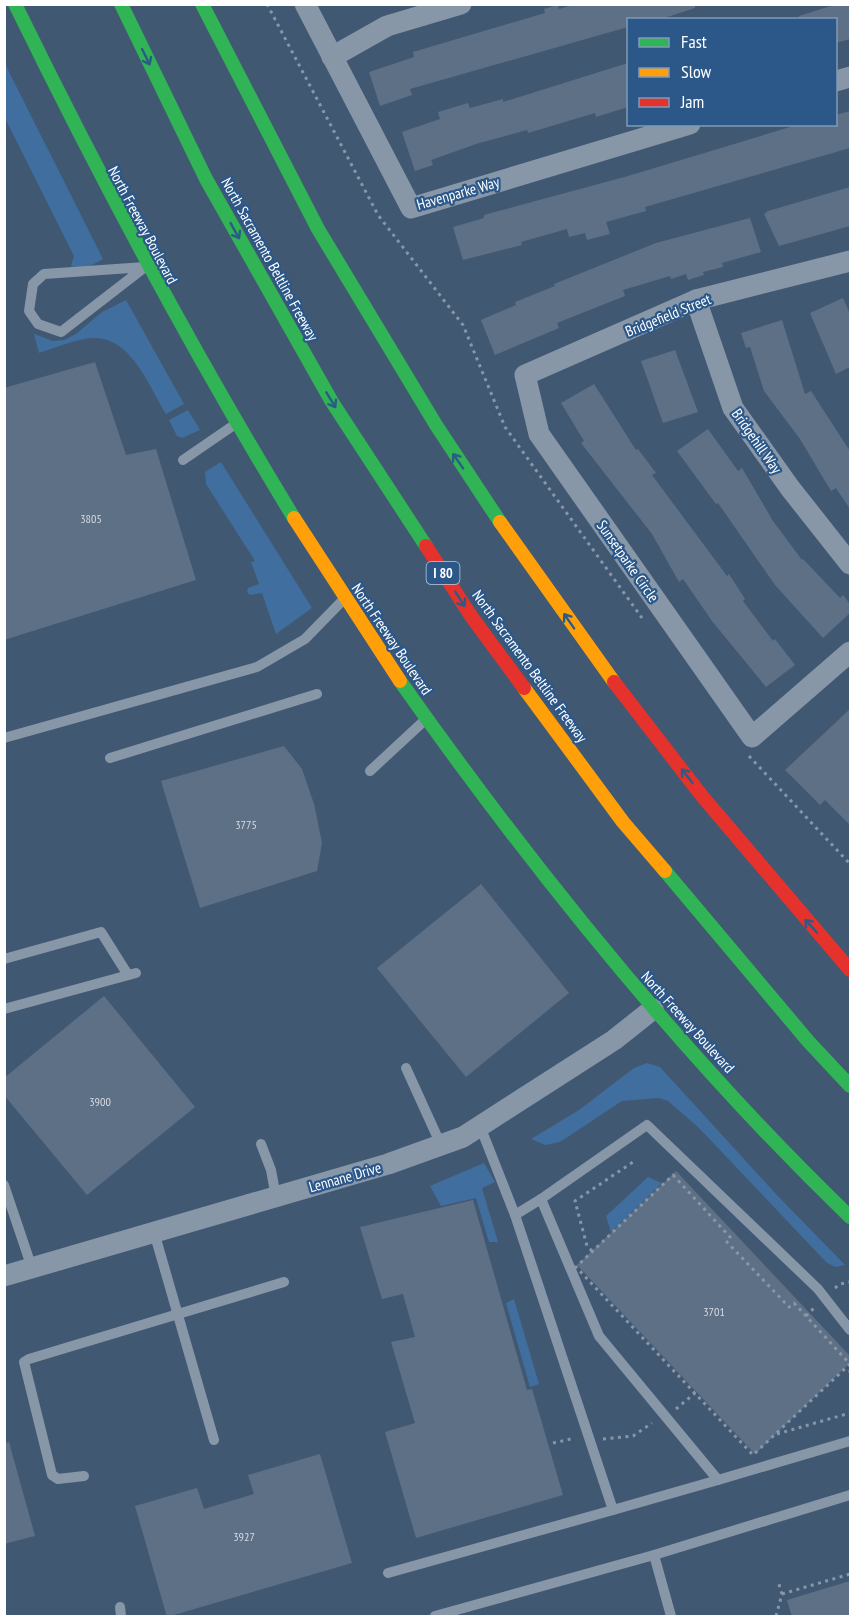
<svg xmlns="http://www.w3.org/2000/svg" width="855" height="1621" font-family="'PT Sans Narrow',sans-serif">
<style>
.green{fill:#406e9e}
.building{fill:#5e7085}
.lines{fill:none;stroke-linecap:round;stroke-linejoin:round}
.path{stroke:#8897a8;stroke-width:3;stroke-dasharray:3 4.5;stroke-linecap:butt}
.lane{stroke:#8897a8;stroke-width:10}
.street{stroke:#8897a8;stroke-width:21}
.fast{stroke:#30b455;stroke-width:14}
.slow{stroke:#ff9f0a;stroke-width:14}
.jam{stroke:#e5322d;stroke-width:14}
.oneway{stroke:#2b5c86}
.labels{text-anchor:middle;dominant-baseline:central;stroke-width:4.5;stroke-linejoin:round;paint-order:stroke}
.number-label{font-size:12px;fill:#d7dbe0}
.shield{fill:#2b5789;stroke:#bfcddc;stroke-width:1.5}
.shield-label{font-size:14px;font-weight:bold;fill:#fff}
.street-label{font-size:15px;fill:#fff;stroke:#2b5789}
</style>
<rect width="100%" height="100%" fill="#415873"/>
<!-- green -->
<g class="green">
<path d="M4,62L103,259C93,265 82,271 71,266L74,256L5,118Z"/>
<path d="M126,300L184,404L166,414C147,383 129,330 84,339C69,342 54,348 39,353L34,334L53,341L64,340L76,334L102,312Z"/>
<path d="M188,410L200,430L182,438L177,436L169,420Z"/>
<path d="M221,462L312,608L276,634L262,593L250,595L247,592L248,588L259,584L251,562L255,561L206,484L205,472Z"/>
<path d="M647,1063L660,1067L774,1192L845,1265L836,1267L827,1263L699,1128L668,1101L659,1098L622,1101L560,1142L545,1145L531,1139L579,1110L634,1068Z"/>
<path d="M484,1163L495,1182L482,1188L498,1242H489L476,1198L441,1206L430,1186Z"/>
<path d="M648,1177L662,1183L611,1232L606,1216Z"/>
<path d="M514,1299L539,1384L530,1387L506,1303Z"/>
</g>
<!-- building -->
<g class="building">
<path d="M576,4H695V8L658,20H628V27L410,89L412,95L380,106L369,72L414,57L413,52L545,13L544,9L558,5L559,9Z"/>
<path d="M837,4H850V39L836,43V20H800L799,16Z"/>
<path d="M628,63V107L596,117L595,113L528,133L527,130L476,144L431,160L433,165L415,171L402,132L440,119L438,112L468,103L470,108L503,99V102Z"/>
<path d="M850,111V148L645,207L646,211L606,222L610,234L587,240L585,233L569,237L567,229L521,242L522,245L463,260L453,227L484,218V215L628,176L800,124H836V115Z"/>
<path d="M850,187V226L779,246L764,214L768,211Z"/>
<path d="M750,218L761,252L722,263L723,267L703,272L704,275L688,280L686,274L671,279L670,276L623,290L625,296L557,323L559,328L495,355L481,320L516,305L515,302L555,286L554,284L656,243Z"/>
<path d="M843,298L850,314V367L836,374L810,313Z"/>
<path d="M782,320L805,394L811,391L850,451V509L836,488L831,491L800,439L764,391L750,347L746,348L741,333Z"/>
<path d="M675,350L698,412L663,423L641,361Z"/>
<path d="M95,362L126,455L156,449L196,580L4,640V388Z"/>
<path d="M594,384L636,450L638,449L656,473L652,475L727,576L729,574L745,599L743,601L773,641L775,639L795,665L766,687L712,621L683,579L679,582L652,534L581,443L584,441L561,403Z"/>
<path d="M708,429L738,471L742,468L773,521L802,560L803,559L840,598L843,595L850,604V613L823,638L775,585L718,503L716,504L677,451Z"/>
<path d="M850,709V825L825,800L820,805L785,770Z"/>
<path d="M284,746L302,769L314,804L322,843L317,871L200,908L161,781Z"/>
<path d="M481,884L569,993L466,1077L377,968Z"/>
<path d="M104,996L195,1107L87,1195L4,1095V1078Z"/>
<path d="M676,1171L850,1356V1363L755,1454L577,1265Z"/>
<path d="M473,1200L527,1390L532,1389L563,1495L416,1538L385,1432L415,1423L391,1342L415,1337L403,1294L382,1299L360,1227Z"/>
<path d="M9,1442L35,1536L4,1544V1443Z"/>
<path d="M320,1454L352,1563L167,1617L135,1506L197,1488L204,1509L254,1494L248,1475Z"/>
<path d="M850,1581V1617H792L787,1600Z"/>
</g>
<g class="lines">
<!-- path -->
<g class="path">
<path d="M267,4L378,215L463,325L505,427L642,618"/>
<path d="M749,756L850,864"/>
<path d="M673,1175L730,1237L726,1241L789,1307L794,1303L850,1364L753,1455L576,1267Z"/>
<path d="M592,1251L587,1246L575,1201L633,1162"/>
<path d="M835,1288L840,1284L850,1282"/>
<path d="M806,1316L815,1307"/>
<path d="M850,1370V1373"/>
<path d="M676,1409L695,1393"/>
<path d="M777,1434L850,1413"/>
<path d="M603,1439L633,1436L652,1423"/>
<path d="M553,1443L575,1438"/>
<path d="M782,1594L850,1574"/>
<path d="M776,1616L782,1594L778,1581"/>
</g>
<!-- lane -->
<g class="lane">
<path d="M145,267L61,332L38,324L29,311L33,284L44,274Z"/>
<path d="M183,460L234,425"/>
<path d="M4,738L257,667L305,639L344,599"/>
<path d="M110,758L317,694"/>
<path d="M370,771L425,720"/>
<path d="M4,959L101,932L128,975"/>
<path d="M4,1009L136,973"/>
<path d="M406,1068L441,1145"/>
<path d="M480,1126L515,1215"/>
<path d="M261,1144L271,1170L276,1197"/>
<path d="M4,1185L32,1268"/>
<path d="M541,1199L515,1215L613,1510L718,1480"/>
<path d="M154,1232L214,1440"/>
<path d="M850,1330L818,1289L647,1125L541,1199L599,1336L718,1480L850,1441"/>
<path d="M84,1476L58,1479L52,1475L24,1362L29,1359L284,1282"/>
<path d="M654,1555L671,1616"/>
<path d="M388,1573L613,1510"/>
<path d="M120,1607L121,1616"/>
<path d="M435,1616L654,1555L850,1495"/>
</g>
<!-- street -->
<g class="street">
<path d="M305,4L411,208L690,124"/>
<path d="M332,57L387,26L461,4"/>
<path d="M836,81L850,77"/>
<path d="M850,261L696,300L525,375L539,434L752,737L850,652"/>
<path d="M696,300L733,408L790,488L850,564"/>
<path d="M4,1276L388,1164L463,1137L614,1040L653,1009"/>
</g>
<!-- fast -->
<g class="fast">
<path d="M15,4C101,180 192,351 294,518"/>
<path d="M121,4L206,179L332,402L426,546"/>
<path d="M202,4L318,229L436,425L500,522"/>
<path d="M400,681C535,872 682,1055 850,1217"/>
<path d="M665,871L808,1041L850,1086"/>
</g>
<!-- slow -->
<g class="slow">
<path d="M294,518L400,681"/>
<path d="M500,522L614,682"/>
<path d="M524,688L623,822L665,871"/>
</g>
<!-- jam -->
<g class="jam">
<path d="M426,546L471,616L524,688"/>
<path d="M614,682L702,796L850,970"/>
</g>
</g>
<!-- one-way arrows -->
<defs><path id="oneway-shaft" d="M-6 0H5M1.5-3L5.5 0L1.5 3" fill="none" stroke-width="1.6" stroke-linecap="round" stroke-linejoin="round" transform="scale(1.5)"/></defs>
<g class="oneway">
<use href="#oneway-shaft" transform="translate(146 57) rotate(64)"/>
<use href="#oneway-shaft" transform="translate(235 231) rotate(61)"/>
<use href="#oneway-shaft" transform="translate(331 400) rotate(59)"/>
<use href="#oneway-shaft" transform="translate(458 461) rotate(-125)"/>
<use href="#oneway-shaft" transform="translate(460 599) rotate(57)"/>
<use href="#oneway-shaft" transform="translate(569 621) rotate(-125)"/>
<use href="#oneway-shaft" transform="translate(687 776) rotate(-128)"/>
<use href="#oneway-shaft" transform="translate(811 926) rotate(-132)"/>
</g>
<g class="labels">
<!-- number labels -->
<g class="number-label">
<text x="91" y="518">3805</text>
<text x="246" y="824">3775</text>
<text x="100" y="1101">3900</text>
<text x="714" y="1311">3701</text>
<text x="244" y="1536">3927</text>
</g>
<!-- shield labels -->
<rect class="shield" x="426.5" y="562" width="33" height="22" rx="4.5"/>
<g class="shield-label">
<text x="443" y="573">I 80</text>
</g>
<!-- street labels -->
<g class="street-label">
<text transform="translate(458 193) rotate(-16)">Havenparke Way</text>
<text transform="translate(143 225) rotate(62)">North Freeway Boulevard</text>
<text transform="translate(270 259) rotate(61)">North Sacramento Beltline Freeway</text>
<text transform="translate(668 315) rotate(-22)">Bridgefield Street</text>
<text transform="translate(757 441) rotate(55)">Bridgehill Way</text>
<text transform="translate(628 561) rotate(55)">Sunsetparke Circle</text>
<text transform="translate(392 639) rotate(56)">North Freeway Boulevard</text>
<text transform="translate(530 666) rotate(54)">North Sacramento Beltline Freeway</text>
<text transform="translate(688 1022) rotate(48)">North Freeway Boulevard</text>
<text transform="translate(345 1177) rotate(-16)">Lennane Drive</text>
</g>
</g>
<!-- border -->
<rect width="855" height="1621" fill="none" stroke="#ffffff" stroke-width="12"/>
<!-- legend -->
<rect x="627" y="18" width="210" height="108" fill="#2b5789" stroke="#809ab8" stroke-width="1.5"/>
<rect x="639" y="38" width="30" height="9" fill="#30b455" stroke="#809ab8" stroke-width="1.5"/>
<text x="681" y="48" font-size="18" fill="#ffffff">Fast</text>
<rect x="639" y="68" width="30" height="9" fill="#ff9f0a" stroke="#809ab8" stroke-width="1.5"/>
<text x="681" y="78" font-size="18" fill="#ffffff">Slow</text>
<rect x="639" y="98" width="30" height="9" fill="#e5322d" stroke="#809ab8" stroke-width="1.5"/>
<text x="681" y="108" font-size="18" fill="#ffffff">Jam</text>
</svg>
